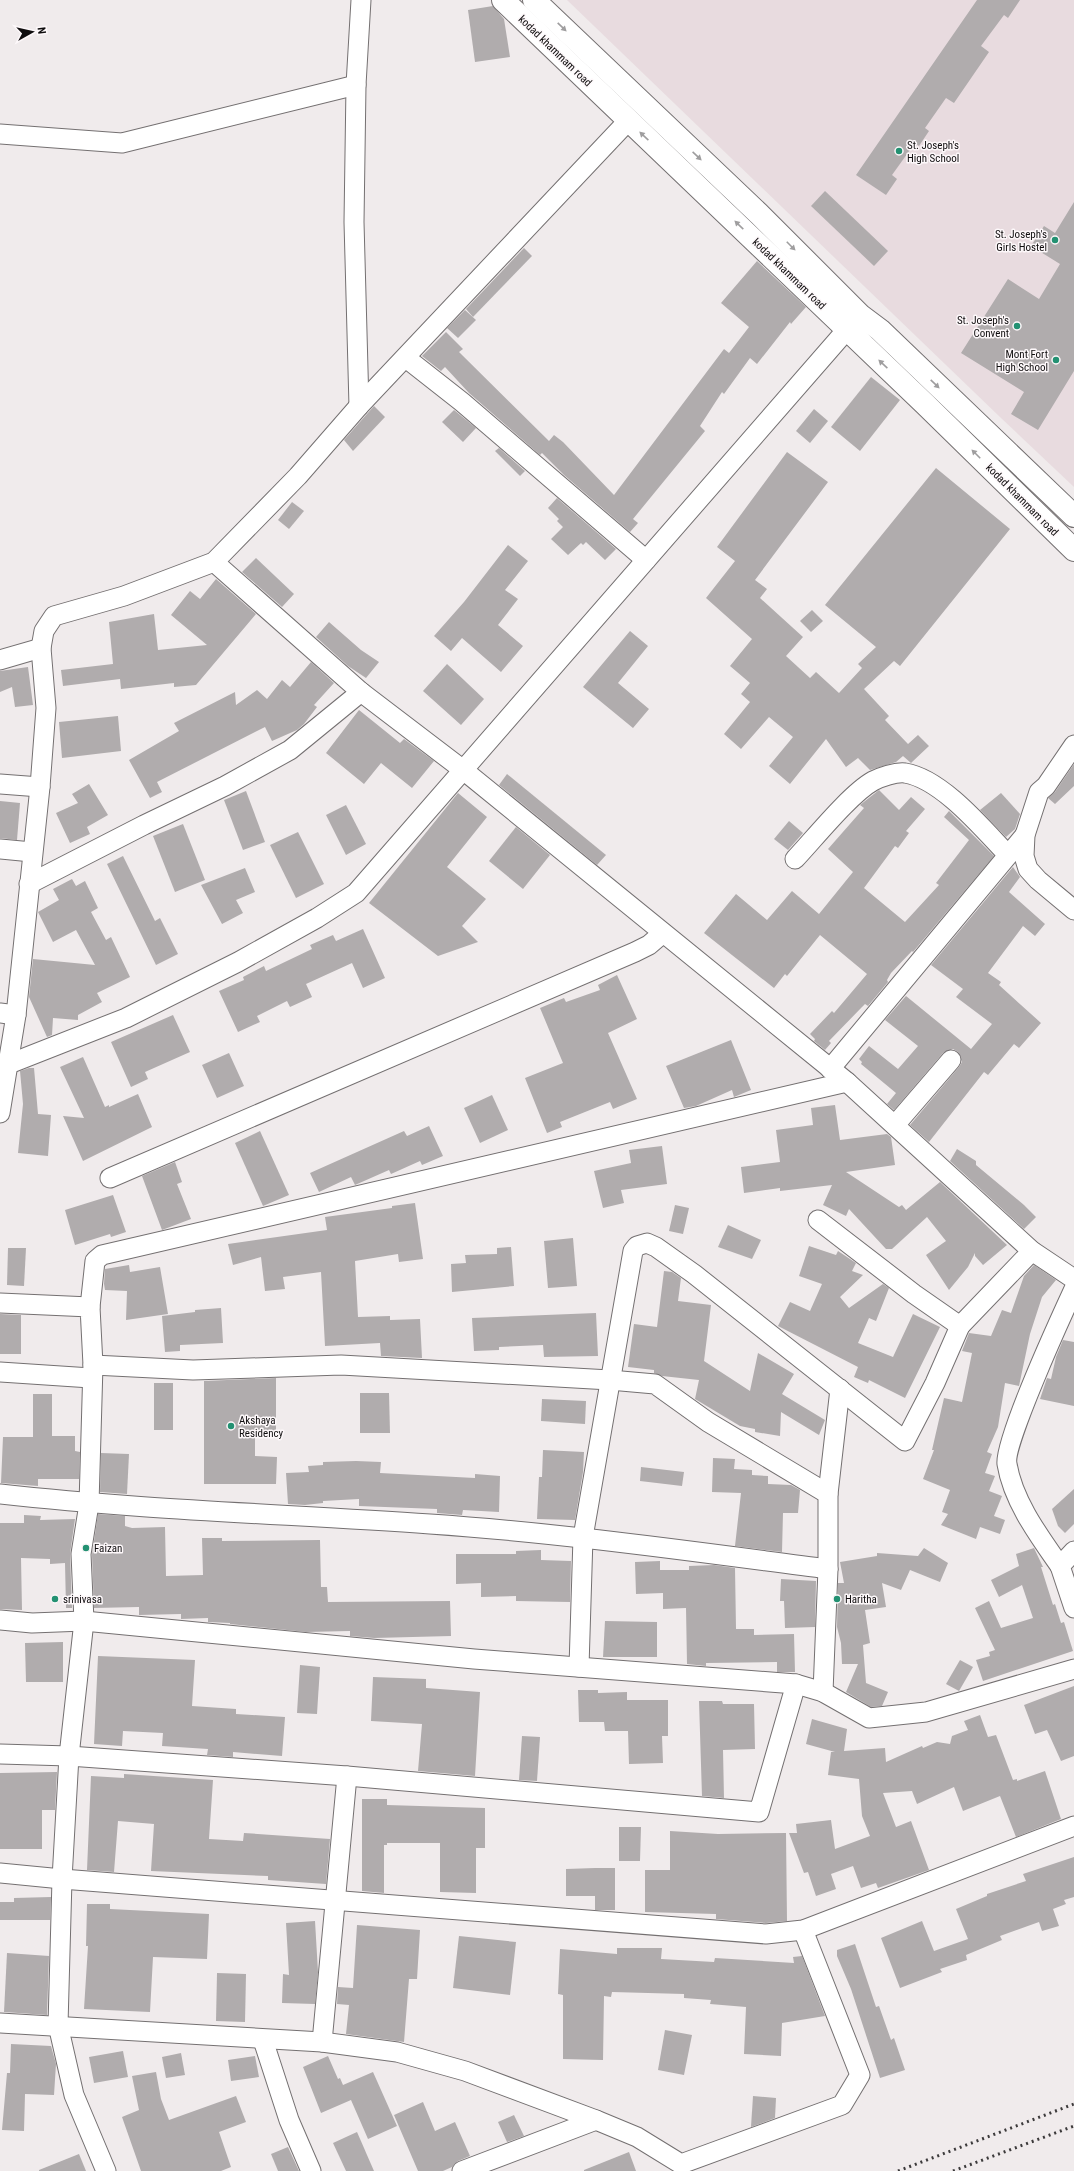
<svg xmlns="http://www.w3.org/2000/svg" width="1074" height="2171" font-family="'Roboto Condensed',sans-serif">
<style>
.built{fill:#e8dbdf}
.building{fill:#b0acad}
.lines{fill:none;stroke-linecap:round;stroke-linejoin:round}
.street-casing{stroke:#747071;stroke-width:21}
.secondary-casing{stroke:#747071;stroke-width:24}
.street{stroke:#fff;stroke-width:19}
.secondary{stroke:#fff;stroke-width:22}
.rail{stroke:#3c3a3b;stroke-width:3;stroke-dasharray:2 4;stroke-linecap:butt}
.oneway{fill:#9f9e9f}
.poi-dot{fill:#239172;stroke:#fdf8fa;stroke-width:1.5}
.labels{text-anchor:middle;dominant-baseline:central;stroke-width:3;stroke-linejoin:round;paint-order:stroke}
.street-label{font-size:11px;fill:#0f0d0e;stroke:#fdf8fa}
.poi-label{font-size:11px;fill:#0f0d0e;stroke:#fdf8fa;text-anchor:start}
</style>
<rect width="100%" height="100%" fill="#f0ebec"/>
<!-- built -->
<path class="built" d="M567,0H1074V487L1001,418Z"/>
<!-- building -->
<g class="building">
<path d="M977,0H1020L1008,18L1004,15L981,46L989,52L954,103L946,98L925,128L929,131L919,146L915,143L892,175L897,179L886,195L856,175Z"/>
<path d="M493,6L504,19L510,57L475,62L468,10Z"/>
<path d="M825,191L888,251L874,266L811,206Z"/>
<path d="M1074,202V371L1038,430L1011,414L1024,392L961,353L1008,279L1039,299L1060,264L1031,246L1044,226L1055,233Z"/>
<path d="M524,248L532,256L473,317L466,309Z"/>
<path d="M757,261L806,307L791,324L790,322L757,364L750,358L724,394L722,392L700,426L705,431L633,519L638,523L630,532L564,475L542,453L540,455L469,393L445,367L441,371L422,356L446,332L463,349L459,352L549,441L554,435L563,442L614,495L724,349L729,353L749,327L721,303Z"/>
<path d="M465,310L476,320L458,338L447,328Z"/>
<path d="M871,377L900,400L860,451L831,427Z"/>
<path d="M374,406L385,417L353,451L344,440Z"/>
<path d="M814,409L828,421L810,443L796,431Z"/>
<path d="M454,410L476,428L463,442L442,422Z"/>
<path d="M499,448L525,471L520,476L495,451Z"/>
<path d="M787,452L828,482L755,580L767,589L760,598L803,637L786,656L810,678L816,672L839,693L862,668L858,664L876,647L825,605L936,468L1010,529L900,666L894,661L864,689L889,716L885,720L908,744L918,735L929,746L911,763L903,756L896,762L870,770L858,758L846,767L826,739L790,784L769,766L793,737L769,717L741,749L724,734L750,702L741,694L750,683L730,666L752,639L706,598L735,561L717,547Z"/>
<path d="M557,498L616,549L605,560L586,542L583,545L581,543L568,555L551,539L563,527L557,521L559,519L548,508Z"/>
<path d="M292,502L304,511L289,529L278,520Z"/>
<path d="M508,545L528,561L505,590L518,599L498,625L523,646L501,672L462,638L451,651L434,636L464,602Z"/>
<path d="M256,558L294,594L282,607L242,572Z"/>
<path d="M216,579L256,614L196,685L174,687V683L121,689L120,679L63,686L61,670L113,664L109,622L154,614L158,650L207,645L171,615L190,591L200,599Z"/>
<path d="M812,610L823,621L811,632L800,621Z"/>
<path d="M329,622L361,650L379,662L366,678L348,666L316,637Z"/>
<path d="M630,631L648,646L618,683L649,709L633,728L583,687Z"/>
<path d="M311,662L334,683L314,705L317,707L304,724L297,730L272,741L265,727L157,782L162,792L150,798L129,760L179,731L174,723L235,692L236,705L257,690L267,699L282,680L290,687Z"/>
<path d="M447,664L484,699L461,725L423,691Z"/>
<path d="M28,667L33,705L15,707L12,687L0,692V671Z"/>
<path d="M359,710L400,743L404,739L434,761L412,788L381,763L364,784L326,753Z"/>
<path d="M118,716L121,751L62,758L59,722Z"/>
<path d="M1074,764V786L1055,804L1048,798L1055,792Z"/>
<path d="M507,774L606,855L597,865L499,785Z"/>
<path d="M89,784L108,815L87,827L90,834L70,843L56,813L78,803L72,794Z"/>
<path d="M879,790L899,810L911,797L925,809L906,831L909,833L898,848L895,846L864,888L905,922L939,885L936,883L969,840L944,817L949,811L994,856L913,952L912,951L891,973L887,980L888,982L868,1006L865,1004L862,1007L829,1041L831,1043L825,1050L814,1041L815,1039L810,1034L832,1011L834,1013L867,974L820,935L787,976L785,974L774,988L704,933L736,894L767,920L792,891L819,914L853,872L828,849L864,808L860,805Z"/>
<path d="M246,791L265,842L243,850L224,800Z"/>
<path d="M458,793L487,817L447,867L486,899L462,926L478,942L438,956L369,903Z"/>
<path d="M1001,793L1020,814L1015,829L1006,837L980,810Z"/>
<path d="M0,801L20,803L17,840L0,838Z"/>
<path d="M346,805L366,844L346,855L326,815Z"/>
<path d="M789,821L803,833L788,850L774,839Z"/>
<path d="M183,824L205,880L175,892L153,836Z"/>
<path d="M516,827L550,855L523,889L489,861Z"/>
<path d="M298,832L324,884L296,898L270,845Z"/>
<path d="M123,856L155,921L160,918L178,954L156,965L107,864Z"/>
<path d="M1013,867L1020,877L1009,892L1045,924L1035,936L1023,926L988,973L1001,982L999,985L1041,1023L1019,1048L1014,1044L988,1075L984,1072L929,1142L910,1125L959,1067L962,1062L958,1052L953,1049L943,1053L894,1110L887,1104L896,1093L861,1064L862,1062L859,1059L869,1046L898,1069L918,1046L885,1020L906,996L971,1049L992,1024L956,997L963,989L931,965Z"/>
<path d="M245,868L255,892L236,900L243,913L222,924L201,885Z"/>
<path d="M72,879L76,886L85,881L98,908L91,912L106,940L111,937L130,977L97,993L102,1002L78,1015V1020L53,1018L52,1035L47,1037L29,997L33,959L95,965L76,930L53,942L38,912L59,900L53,889Z"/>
<path d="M363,929L385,978L363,988L352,963L306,984L312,997L290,1007L287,1001L257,1016L260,1022L238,1032L219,991L244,980L243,977L264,966L266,971L312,949L310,945L333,935L336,941Z"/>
<path d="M617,975L637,1019L608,1033L637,1099L613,1109L610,1102L560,1122L562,1127L547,1133L525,1078L563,1063L540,1008L564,998L566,1002L600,990L598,985Z"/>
<path d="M173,1015L190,1052L145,1072L148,1079L131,1087L111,1042Z"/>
<path d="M731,1040L751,1090L734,1097L732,1090L696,1106L684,1108L666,1066Z"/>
<path d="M229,1053L244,1086L217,1098L202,1065Z"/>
<path d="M83,1057L105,1107L109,1105V1107L138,1094L152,1127L83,1161L63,1116L84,1118L60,1067Z"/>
<path d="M29,1068H34L38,1114L51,1115L48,1156L18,1153L23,1104L20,1071Z"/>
<path d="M492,1095L508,1130L480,1143L464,1108Z"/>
<path d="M835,1105L840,1140L887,1134L891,1137L895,1165L846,1172L899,1207L902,1205L906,1210L940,1182L1007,1245L983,1265L975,1256V1253L968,1267L949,1290L926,1255L946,1241L927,1217L892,1249H886L849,1209L846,1216L823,1205L832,1185L780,1191V1188L744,1193L741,1167L780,1162L776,1130L813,1125L811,1108Z"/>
<path d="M429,1126L443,1156L422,1165L420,1161L391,1174L389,1170L355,1185L351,1177L319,1192L310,1173L404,1131L407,1136Z"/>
<path d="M260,1131L289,1195L263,1206L235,1143Z"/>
<path d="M662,1146L667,1184L621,1190L624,1203L603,1208L594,1171L631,1163L629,1150Z"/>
<path d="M957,1149L976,1161V1165L1024,1205L1036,1217L1024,1229L950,1161Z"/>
<path d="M175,1162L182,1182L177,1184L191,1219L162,1230L142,1176Z"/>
<path d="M113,1195L126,1232L111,1237L110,1234L75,1245L65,1210Z"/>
<path d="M415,1203L423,1259L399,1262L398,1254L355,1261L358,1317L390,1316V1320L420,1319L422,1358L381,1356L380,1343L325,1346L321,1272L283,1277L285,1289L265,1291L261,1257L233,1265L228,1244L327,1230L325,1217L392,1208V1206Z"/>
<path d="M675,1205L689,1208L683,1234L669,1231Z"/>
<path d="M728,1225L761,1240L752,1259L718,1247Z"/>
<path d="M573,1238L577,1286L548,1288L544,1241Z"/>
<path d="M809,1246L836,1255L838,1251L856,1263L852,1271L863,1275L840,1297L849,1308L883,1284L889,1288L876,1321L869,1318L858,1343L893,1357L913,1314L940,1327L905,1398L869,1380L868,1383L854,1377L858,1367L778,1326L790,1302L810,1311L822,1284L799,1276Z"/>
<path d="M511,1247L514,1286L452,1292L451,1264L466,1263L465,1255L497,1254V1248Z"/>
<path d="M8,1248H26L24,1286L7,1285Z"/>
<path d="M129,1265L130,1272L160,1267L168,1314L126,1320L127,1291L105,1290L104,1284L105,1269Z"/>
<path d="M1034,1265L1056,1280L1042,1297L1030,1334L1019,1386L1005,1383L998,1427L987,1452L992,1454L985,1473L995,1476L989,1491L1002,1496L994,1516L1005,1520L1000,1534L980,1527L976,1539L941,1525L948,1514L942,1512L950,1490L923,1479L934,1450H932L944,1398L962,1402L972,1353L962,1351L969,1333L991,1336L1002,1310L1011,1313L1024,1276Z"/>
<path d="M664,1271L672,1272L681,1278L678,1301L711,1305L704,1361L750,1391L758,1353L794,1374L782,1394L825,1420L819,1435L781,1412L780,1436L755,1432V1429L740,1426L695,1399L699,1380L662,1376L654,1373V1370L628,1367L634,1324L657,1327Z"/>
<path d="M221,1308L223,1343L180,1345V1351L165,1352L162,1316L195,1312V1310Z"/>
<path d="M596,1313L598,1356L544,1357L543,1345L499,1347V1350L474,1351L472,1318Z"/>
<path d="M0,1314L21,1315V1354H0Z"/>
<path d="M1063,1340L1074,1342V1406L1040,1399L1047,1378L1051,1379L1056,1357Z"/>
<path d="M276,1378V1433H255V1456L277,1457L276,1484H204V1381Z"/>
<rect x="154" y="1383" width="19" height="47"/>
<path d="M360,1393H389L390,1433H360Z"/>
<path d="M33,1394H52V1436H75V1451L80,1452L79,1479H38V1486L1,1483L3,1437H33Z"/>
<path d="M542,1399L586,1401L585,1424L541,1421Z"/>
<path d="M543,1450L584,1452L583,1472L575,1520L537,1519L539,1477H542Z"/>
<path d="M101,1453L129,1454L127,1494L100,1492Z"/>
<path d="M713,1458L735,1459L734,1469L752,1470V1475L768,1476V1484L791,1485L800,1490L798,1513H783L782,1552L735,1546L741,1493L712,1492Z"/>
<path d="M356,1461L381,1462L380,1473L475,1478V1474L500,1476L499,1512L463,1510L462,1515L437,1513V1509L359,1506V1499L323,1501V1503L305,1505L288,1504L286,1473L309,1472L308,1466L323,1465V1462Z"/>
<path d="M641,1467L684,1472L682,1486L640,1481Z"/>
<path d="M1074,1489V1524L1065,1533L1058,1526L1052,1509Z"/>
<path d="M98,1514L125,1516V1526L132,1528L165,1527L166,1576L203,1575L202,1538H222V1541L320,1540L321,1587H327L328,1602L450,1601L451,1636L374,1638L350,1636V1631L306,1632L230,1624V1623L208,1622V1618L181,1619V1614L139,1615V1607L94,1608L92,1555Z"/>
<path d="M24,1515L41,1516L40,1520L75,1519L70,1554L72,1608H66L65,1563L50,1564V1559L21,1558L22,1610L0,1609V1523H24Z"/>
<path d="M924,1548L948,1563L940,1582L910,1570L901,1590L882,1583L886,1607L865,1610L870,1643L863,1645L866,1683L888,1692L882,1706L871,1707L846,1692L858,1664H842L841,1643L837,1627L838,1583H844L840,1562L877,1556V1553L918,1556Z"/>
<path d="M1034,1548L1043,1567H1041L1053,1605L1055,1604L1061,1623L1064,1622L1073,1651L983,1681L976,1660L990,1656L989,1652L995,1650L975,1608L989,1601L1001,1628L1033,1618L1022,1585L999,1597L991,1580L1019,1566L1016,1554Z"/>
<path d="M541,1550V1560L571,1561L570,1602L516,1601V1596L481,1597V1583L456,1584V1554H516V1551Z"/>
<path d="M660,1561V1570H689V1566L714,1565L735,1568L736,1629H754V1635L794,1634L795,1672H777V1662L706,1663V1666L687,1664L686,1608L663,1609V1593L636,1594L635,1562Z"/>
<path d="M781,1579L816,1581L815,1627L785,1628L784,1601H780Z"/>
<path d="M605,1621L657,1622V1657H603Z"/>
<path d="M63,1642V1682H26L25,1643Z"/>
<path d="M98,1656L195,1660L192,1706L236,1709V1714L285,1717L282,1756L233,1752V1757L207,1755L208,1749L162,1746L163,1733L123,1731L122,1746L94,1744Z"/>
<path d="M960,1660L973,1667L959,1691L946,1684Z"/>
<path d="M300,1665L320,1667L317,1714L297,1713Z"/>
<path d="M373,1677L426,1679V1688L480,1692L475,1776L418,1771L422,1724L371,1721Z"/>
<path d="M1074,1686V1756L1061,1761L1047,1730L1035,1734L1024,1705Z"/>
<path d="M578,1690H598V1693L627,1692V1700H668V1736H662L663,1763L629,1764L628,1731H605L604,1722H579Z"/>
<path d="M699,1701H722L723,1704H754L755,1749L723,1750L724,1798L702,1796Z"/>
<path d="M980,1715L988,1737L996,1735L1013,1780L1017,1779V1781L1045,1771L1061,1819L1016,1837L1000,1796L963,1811L954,1787L917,1804L912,1791L883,1793L896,1827L911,1821L929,1870L878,1888L876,1883L861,1888L853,1866L831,1874L836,1889L816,1896L808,1872L804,1873L789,1833H797L796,1824L831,1820L835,1849L870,1836L862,1816L859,1779L828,1775L831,1752H835L806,1744L812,1719L847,1729L844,1751L885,1748L886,1762L922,1746L923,1748L937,1742L950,1744L952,1736L968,1730L964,1721Z"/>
<path d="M522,1736L540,1737L537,1781L519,1780Z"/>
<path d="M57,1772L55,1810H42V1849H0V1773Z"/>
<path d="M124,1774L213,1780L209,1839L243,1841L244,1833L330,1839L326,1884L268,1880V1876L151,1871L154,1824L118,1821L114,1872L87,1870L91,1776L124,1778Z"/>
<path d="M362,1799H387V1805L485,1808V1848H476V1893L440,1892V1843H387V1845H384V1893L362,1891Z"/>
<path d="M619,1827H641L640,1861H619Z"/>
<path d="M670,1831L718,1834L786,1833L787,1921L766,1923L716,1919V1914L645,1912V1870H670Z"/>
<path d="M1074,1857V1897L1064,1900L1066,1904L1053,1909L1059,1926L1042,1931L1039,1922L1000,1936L1002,1940L966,1955L967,1960L940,1969L942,1972L900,1988L881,1938L922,1921L934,1951L968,1939L956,1909L987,1896V1894L1026,1881L1023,1874Z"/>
<path d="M595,1868H615V1910H595V1896H566V1869Z"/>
<path d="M51,1897L50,1920H0V1902H14V1898Z"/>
<path d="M87,1904H110V1909L209,1914L207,1959L153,1957L150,2012L84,2009L88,1946H86Z"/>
<path d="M315,1921L318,1972L315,2004L282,2003L283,1974L289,1975L286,1923Z"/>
<path d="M357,1925L420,1930L417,1979H409L404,2042L346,2034L349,2005L337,2004L338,1987L353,1988Z"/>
<path d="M459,1936L516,1942L510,1995L453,1988Z"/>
<path d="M855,1944L876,2007L879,2006L891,2040L894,2038L905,2070L880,2078L851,1989L837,1956V1950Z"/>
<path d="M617,1948H662L661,1959L714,1962L715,1958L794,1963L793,1957L802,1956L825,2016L782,2023L781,2056L744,2054L746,2007L710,2004L711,2000L684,1998V1994L612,1992L611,1997L604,1996L603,2060L563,2059V1995L558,1994L560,1949L617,1954Z"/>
<path d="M7,1953L49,1956L47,2015L4,2012Z"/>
<path d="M217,1973L246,1974L245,2022L216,2021Z"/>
<path d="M665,2030L692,2035L684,2075L658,2070Z"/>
<path d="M11,2044L51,2046L56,2064L54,2095L25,2094L24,2131L2,2130L7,2073H10Z"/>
<path d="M123,2051L128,2077L94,2083L89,2057Z"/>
<path d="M181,2053L185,2075L166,2078L162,2057Z"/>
<path d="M255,2056L259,2077L231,2081L228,2060Z"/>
<path d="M328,2056L338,2079L340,2078L343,2085L373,2072L397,2126L368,2139L351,2100L321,2113L303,2067Z"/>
<path d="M156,2072L161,2099L169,2120L236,2096L246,2122L219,2132L231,2167L221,2171H141L122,2117L139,2110L132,2076Z"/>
<path d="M753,2096L776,2098L775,2118L751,2127Z"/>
<path d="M423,2102L435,2131L455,2122L470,2156L458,2161L452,2167L443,2171H418L394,2115Z"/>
<path d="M514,2115L524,2136L507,2142L498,2122Z"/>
<path d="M357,2132L374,2171H346L333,2143Z"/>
<path d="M288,2147L299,2171H278L271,2154Z"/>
<path d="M629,2152L636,2171H584V2170Z"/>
<path d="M79,2154L86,2171H39V2170Z"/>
</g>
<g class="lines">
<defs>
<g id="street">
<path d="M0,134L122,143L356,85"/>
<path d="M406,358L462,402L646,560"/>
<path d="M359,406L354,222L356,85L361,0"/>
<path d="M214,562L361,692L462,769L847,1082L1032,1251L1074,1279"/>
<path d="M0,660L41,648"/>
<path d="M1074,745L1046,786L1039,792L1025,835L1024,856L1028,869L1038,880L1074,910"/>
<path d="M0,784L40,787"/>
<path d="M0,849L32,852"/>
<path d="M795,859C814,839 850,794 873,781C881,777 895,772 905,773C942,779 983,829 1008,855"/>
<path d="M29,884L144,825L225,786L290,750L361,692"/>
<path d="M0,1013L16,1015"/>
<path d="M9,1064L126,1018L238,962L317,918L356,893L857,318"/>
<path d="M830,1069L1025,835"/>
<path d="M0,1113L16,1015L40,787L46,708L41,648L44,631L54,616L124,596L214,562L298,476L359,406L628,121"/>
<path d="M895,1125L951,1060"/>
<path d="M110,1178L635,952L649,945L663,933"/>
<path d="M818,1220L914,1294L960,1326"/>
<path d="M0,1303L90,1307L93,1365L89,1504L81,1554L84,1621L69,1756L62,1879L58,2025L74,2095L106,2171"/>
<path d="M90,1307L95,1261L102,1255L847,1082"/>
<path d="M93,1365L193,1370L341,1365L610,1380L655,1384L708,1422L828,1494V1569L823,1692"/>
<path d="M0,1372L91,1378"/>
<path d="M0,1494C143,1510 286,1514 430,1524C563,1533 696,1552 828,1569"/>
<path d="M828,1494L840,1389"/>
<path d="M1074,1551L1060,1566L1074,1608"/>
<path d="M1060,1566C1039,1536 1013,1501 1007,1464C1003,1444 1062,1315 1074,1289"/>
<path d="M0,1620L32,1623L84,1621L474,1659L796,1684L823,1692L869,1718L926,1712L1074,1669"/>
<path d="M579,1667L583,1537L633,1251L637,1246L647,1243L656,1247L694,1274L905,1441L935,1383L960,1326L1032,1251"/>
<path d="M0,1754L69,1756L347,1776L759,1812L796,1684"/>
<path d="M0,1873L62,1879L766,1934L803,1930L1074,1826"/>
<path d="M0,2023L322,2042L397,2052L465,2071L596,2120"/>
<path d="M263,2040L289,2120L311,2171"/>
<path d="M322,2042L347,1776"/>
<path d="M462,2171L596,2120L637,2137L681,2164L842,2105L860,2075L803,1930"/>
</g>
<g id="secondary">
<path d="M503,0L925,404L1074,550"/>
<path d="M534,0L759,214L860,315L880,330L1074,516"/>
</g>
</defs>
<!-- street casing -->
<use href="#street" class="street-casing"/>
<!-- secondary casing -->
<use href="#secondary" class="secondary-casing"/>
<!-- street -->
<use href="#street" class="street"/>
<!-- secondary -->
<use href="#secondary" class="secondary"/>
<!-- rail -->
<g class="rail">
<path d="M898,2171L1074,2104"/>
<path d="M953,2171L1074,2126"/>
</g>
</g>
<!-- one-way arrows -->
<defs><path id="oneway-solid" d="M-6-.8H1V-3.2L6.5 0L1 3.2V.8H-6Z"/></defs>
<g class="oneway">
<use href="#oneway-solid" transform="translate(562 27) rotate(44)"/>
<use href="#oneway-solid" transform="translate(644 136) rotate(-137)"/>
<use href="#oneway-solid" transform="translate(697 156) rotate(43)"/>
<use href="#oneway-solid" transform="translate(739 225) rotate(-136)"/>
<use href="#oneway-solid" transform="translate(791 246) rotate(45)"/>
<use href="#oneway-solid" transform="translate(883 364) rotate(-137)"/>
<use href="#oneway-solid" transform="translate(935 384) rotate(44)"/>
<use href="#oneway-solid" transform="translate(976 454) rotate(-135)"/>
</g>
<!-- markers -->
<g class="poi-dot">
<circle cx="899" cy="151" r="4"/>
<circle cx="1055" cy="240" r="4"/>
<circle cx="1017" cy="326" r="4"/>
<circle cx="1056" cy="360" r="4"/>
<circle cx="231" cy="1426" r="4"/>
<circle cx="86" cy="1548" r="4"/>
<circle cx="55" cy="1599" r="4"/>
<circle cx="837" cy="1599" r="4"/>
</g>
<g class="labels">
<!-- street labels -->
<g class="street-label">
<text transform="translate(555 51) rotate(44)">kodad khammam road</text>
<text transform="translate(789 274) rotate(44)">kodad khammam road</text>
<text transform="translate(1022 500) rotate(45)">kodad khammam road</text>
</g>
<!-- poi labels -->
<g class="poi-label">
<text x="907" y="145">St. Joseph's<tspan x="907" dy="13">High School</tspan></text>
<text x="1047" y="234" text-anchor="end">St. Joseph's<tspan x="1047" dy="13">Girls Hostel</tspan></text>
<text x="1009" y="320" text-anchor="end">St. Joseph's<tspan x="1009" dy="13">Convent</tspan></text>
<text x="1048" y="354" text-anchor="end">Mont Fort<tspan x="1048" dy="13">High School</tspan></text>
<text x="239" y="1420">Akshaya<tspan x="239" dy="13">Residency</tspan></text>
<text x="94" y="1548">Faizan</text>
<text x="63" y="1599">srinivasa</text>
<text x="845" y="1599">Haritha</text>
</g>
</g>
<!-- north arrow -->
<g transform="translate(32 32) rotate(82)" stroke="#fdf8fa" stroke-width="3" paint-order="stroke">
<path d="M0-3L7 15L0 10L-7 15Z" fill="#0f0d0e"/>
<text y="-6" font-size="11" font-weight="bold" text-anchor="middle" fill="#0f0d0e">N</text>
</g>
</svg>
